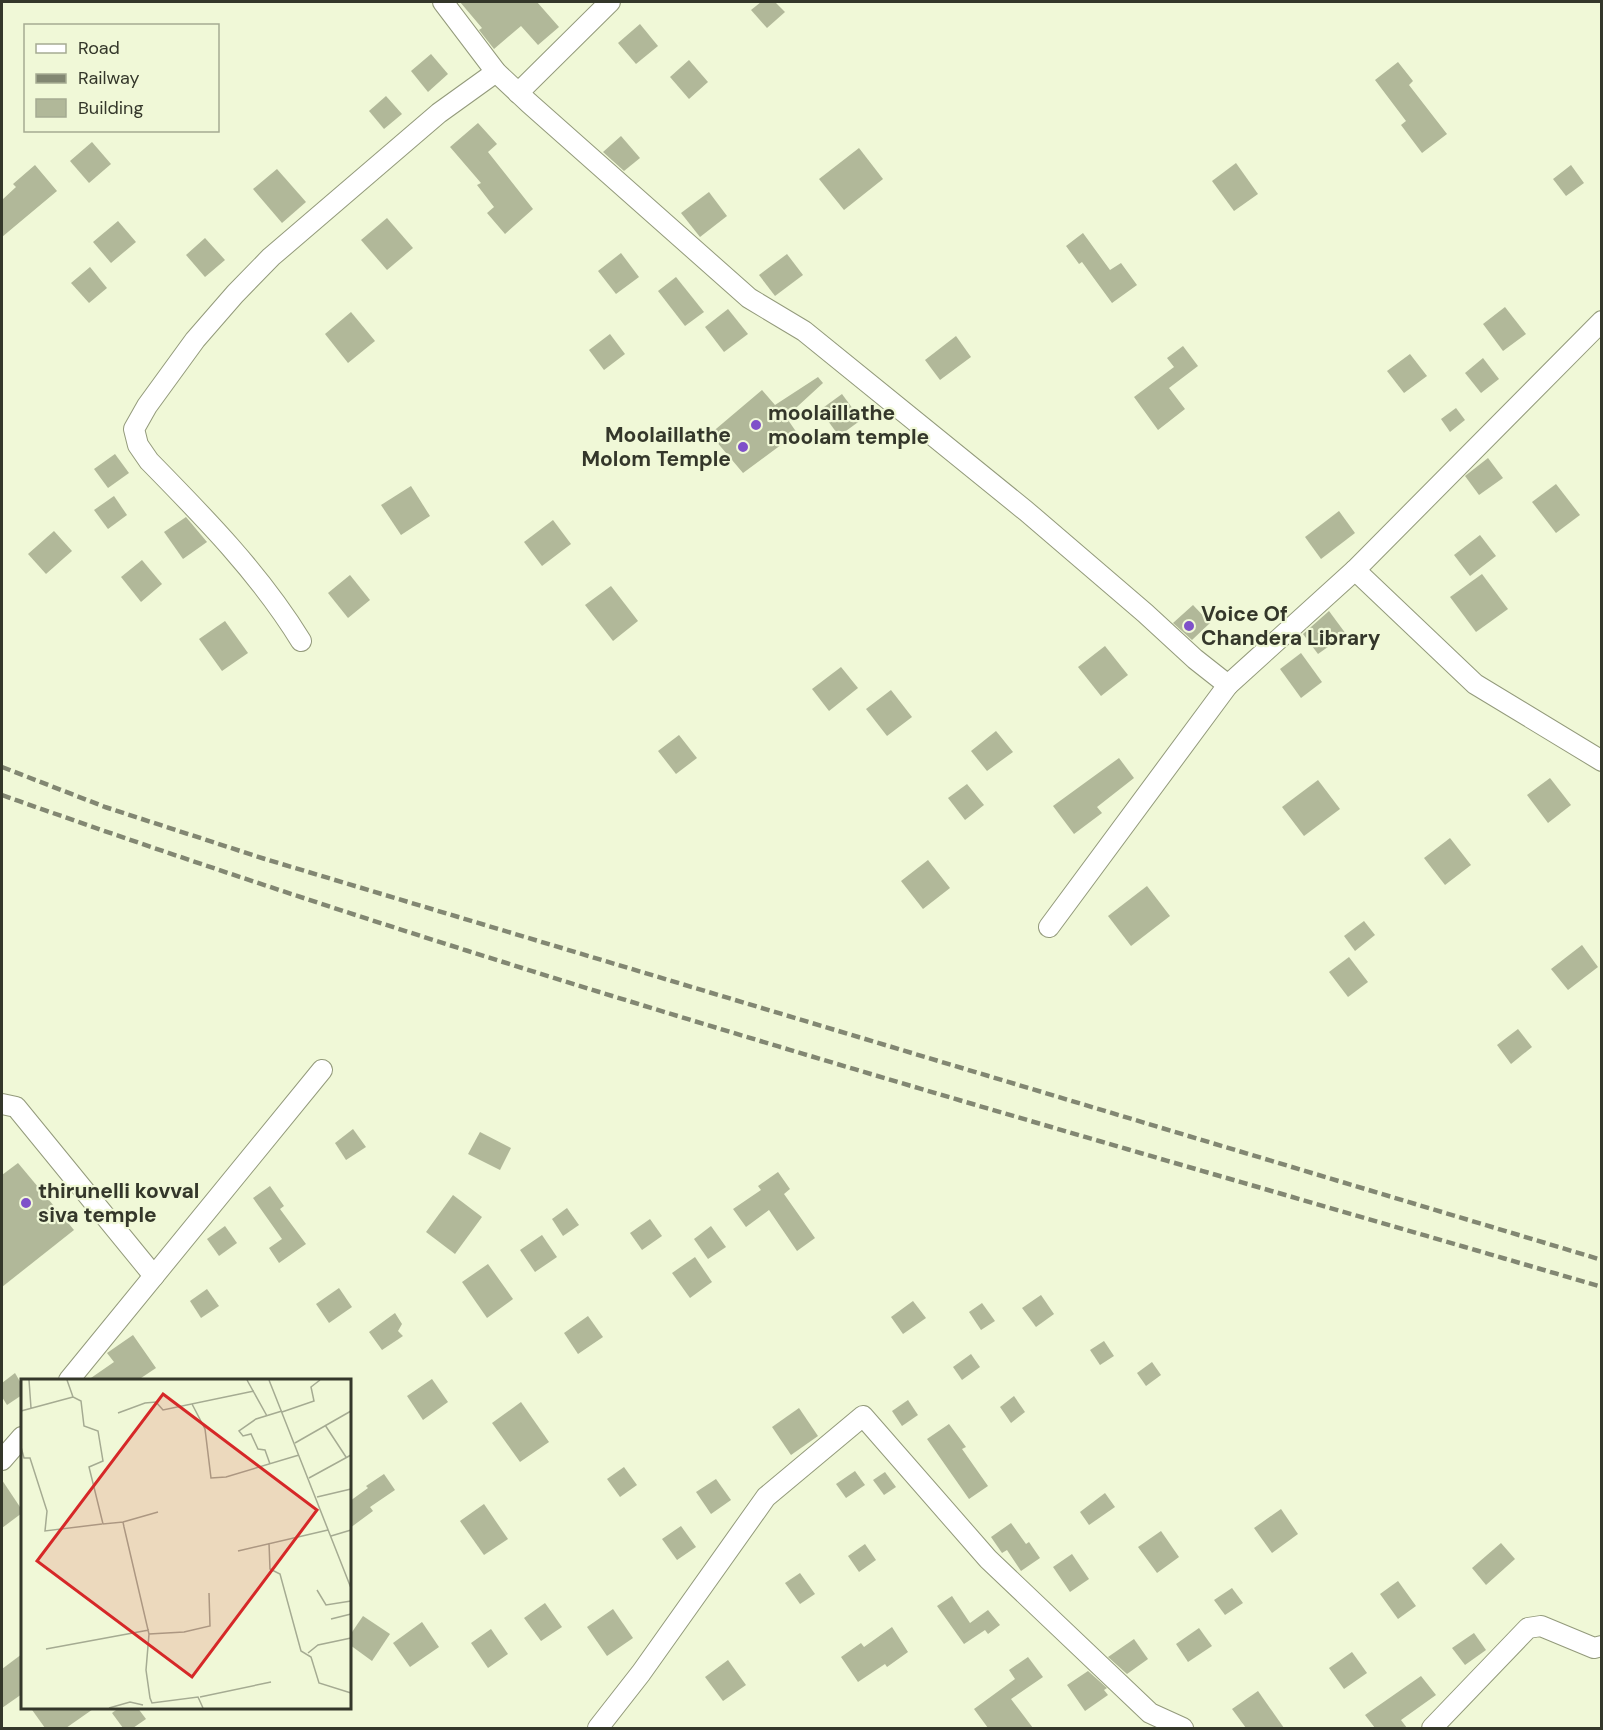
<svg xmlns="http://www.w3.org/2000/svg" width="1603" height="1730" font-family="'DM Sans',sans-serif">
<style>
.building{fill:#b1b899}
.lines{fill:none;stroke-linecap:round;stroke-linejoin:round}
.street-casing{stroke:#939a7b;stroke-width:22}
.street{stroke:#fff;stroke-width:20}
.rail{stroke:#828772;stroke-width:4.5;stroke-dasharray:9 4.5;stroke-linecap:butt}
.poi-dot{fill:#7f51c9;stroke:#f0f8d7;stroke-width:2}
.labels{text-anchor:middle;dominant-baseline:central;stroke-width:4.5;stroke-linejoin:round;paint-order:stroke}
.poi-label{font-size:21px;font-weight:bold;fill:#34372a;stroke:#f0f8d7;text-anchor:start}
.inset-road{fill:none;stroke:#a5ab92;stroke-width:1.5}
.view{fill:#d62828;fill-opacity:0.15;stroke:#d62828;stroke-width:3}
.inset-edge{fill:none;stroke:#34372a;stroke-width:3}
</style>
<rect width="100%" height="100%" fill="#f0f8d7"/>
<!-- building -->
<g class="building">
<path d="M460,2H537L559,27L538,45L521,26L494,49L479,30L482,28Z"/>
<path d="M761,2H775L785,12L767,28L751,10Z"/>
<path d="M640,24L658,46L636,64L618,43Z"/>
<path d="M431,54L448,74L428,92L411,71Z"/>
<path d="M689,60L708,82L689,99L670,77Z"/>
<path d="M1398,62L1413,81L1409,85L1447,134L1422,153L1401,125L1406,121L1375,80Z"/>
<path d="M386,96L402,114L384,129L369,111Z"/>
<path d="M478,123L497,144L488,152L533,209L505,234L487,213L494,207L477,185L481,183L450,147Z"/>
<path d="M621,136L640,158L624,171L603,152Z"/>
<path d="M92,142L111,164L89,183L70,161Z"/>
<path d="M859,148L883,179L844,210L819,179Z"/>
<path d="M1236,163L1258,194L1234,211L1212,181Z"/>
<path d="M35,165L57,191L2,237V200L16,187L13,184Z"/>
<path d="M1571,165L1584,183L1566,196L1553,179Z"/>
<path d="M277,169L306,202L282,223L253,189Z"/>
<path d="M709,192L727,216L700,237L681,213Z"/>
<path d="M387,218L413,248L387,270L361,240Z"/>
<path d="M118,221L136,242L111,263L93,242Z"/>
<path d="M1083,233L1110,270L1121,263L1137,285L1112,303L1082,262L1079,264L1066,246Z"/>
<path d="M205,238L225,260L205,277L186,255Z"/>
<path d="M621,253L639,277L616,294L598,271Z"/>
<path d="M787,254L803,275L775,296L759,275Z"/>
<path d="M90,267L107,288L89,303L71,283Z"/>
<path d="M676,277L704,312L685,326L658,291Z"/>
<path d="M1505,307L1526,334L1503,351L1483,324Z"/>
<path d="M728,309L748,334L724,352L705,327Z"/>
<path d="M351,312L375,341L348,363L325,334Z"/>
<path d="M610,334L625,354L604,370L589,350Z"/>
<path d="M956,336L971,357L940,380L925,360Z"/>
<path d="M1183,346L1198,366L1169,388L1185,409L1158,430L1134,397L1174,367L1167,358Z"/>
<path d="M1410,354L1427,376L1404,393L1387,371Z"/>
<path d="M1483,358L1499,379L1481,393L1465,373Z"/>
<path d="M818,377L823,383L786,417L797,433L743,473L710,434L762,390L775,405Z"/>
<path d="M842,394L861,420L839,436L820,410Z"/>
<path d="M1456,408L1465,420L1450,432L1441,419Z"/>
<path d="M115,454L129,473L108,488L94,469Z"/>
<path d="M1488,458L1503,478L1479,495L1465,476Z"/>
<path d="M1556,484L1580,515L1556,533L1532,502Z"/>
<path d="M411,486L430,516L401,535L381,505Z"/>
<path d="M114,496L127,515L108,529L94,510Z"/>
<path d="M1339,511L1355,533L1321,559L1305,537Z"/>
<path d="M186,517L207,542L183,559L164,532Z"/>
<path d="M553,520L571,544L542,566L524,542Z"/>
<path d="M54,531L72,551L46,574L28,554Z"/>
<path d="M1480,535L1496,556L1470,576L1454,555Z"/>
<path d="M142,560L162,584L141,602L121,577Z"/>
<path d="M1482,574L1508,609L1476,632L1450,597Z"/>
<path d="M350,575L370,600L348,618L328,593Z"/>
<path d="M611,586L638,621L613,641L585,605Z"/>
<path d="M1193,605L1210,623L1192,640L1173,623Z"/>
<path d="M1329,611L1346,634L1318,654L1303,634Z"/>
<path d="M225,621L248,653L222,671L199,639Z"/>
<path d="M1105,646L1128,675L1101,696L1078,667Z"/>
<path d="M1301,653L1322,682L1301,698L1280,669Z"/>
<path d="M841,667L858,688L829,711L812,689Z"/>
<path d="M891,690L912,717L887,736L866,709Z"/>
<path d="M996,731L1013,752L987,771L971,751Z"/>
<path d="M679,735L697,758L676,774L658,751Z"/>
<path d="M1119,758L1134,778L1097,807L1102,813L1074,834L1053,806Z"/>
<path d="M1550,778L1571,805L1548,823L1527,795Z"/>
<path d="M1318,780L1340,809L1304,836L1282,807Z"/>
<path d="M967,784L984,805L965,820L948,798Z"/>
<path d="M1450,838L1471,865L1445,885L1424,858Z"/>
<path d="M928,860L950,888L923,909L901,881Z"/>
<path d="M1147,886L1170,916L1131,946L1108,916Z"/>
<path d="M1364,921L1375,935L1355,951L1344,936Z"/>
<path d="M1582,945L1598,967L1568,990L1551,969Z"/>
<path d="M1349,957L1368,982L1348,997L1329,972Z"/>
<path d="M1518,1029L1532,1047L1511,1064L1497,1045Z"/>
<path d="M353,1129L366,1147L346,1160L335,1143Z"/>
<path d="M480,1132L511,1148L500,1170L468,1154Z"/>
<path d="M18,1163L74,1230L2,1287V1175Z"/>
<path d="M778,1172L790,1189L784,1194L815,1238L797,1251L769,1210L746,1227L733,1209L761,1190L758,1186Z"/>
<path d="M270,1186L284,1206L280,1209L306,1244L279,1263L269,1248L282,1239L253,1198Z"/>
<path d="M453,1195L482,1217L455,1254L426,1232Z"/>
<path d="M567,1208L579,1225L563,1236L552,1219Z"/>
<path d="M650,1219L662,1236L642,1250L630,1233Z"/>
<path d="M225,1226L237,1243L219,1256L207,1239Z"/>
<path d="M711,1226L726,1247L708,1259L694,1239Z"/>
<path d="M542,1235L557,1257L535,1272L520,1250Z"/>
<path d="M695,1257L712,1282L690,1298L672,1273Z"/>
<path d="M488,1264L513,1299L487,1318L462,1282Z"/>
<path d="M339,1288L352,1307L329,1323L316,1304Z"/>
<path d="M207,1289L219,1306L201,1318L190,1301Z"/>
<path d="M1041,1295L1054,1314L1036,1327L1022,1308Z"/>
<path d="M913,1301L926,1318L903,1334L891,1317Z"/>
<path d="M982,1303L995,1321L981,1330L969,1312Z"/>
<path d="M395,1313L402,1324L398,1331L403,1336L382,1350L369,1332Z"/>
<path d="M588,1316L603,1337L578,1354L564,1333Z"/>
<path d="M133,1335L156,1368L138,1380H88L114,1362L107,1353Z"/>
<path d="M1104,1341L1114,1356L1100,1365L1090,1350Z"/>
<path d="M971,1354L980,1367L962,1380L953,1367Z"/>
<path d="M1152,1362L1161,1375L1146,1386L1137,1373Z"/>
<path d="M15,1373L22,1385V1395L7,1405L2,1397V1383Z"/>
<path d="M432,1379L448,1402L423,1420L407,1396Z"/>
<path d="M1014,1396L1025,1412L1011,1423L1000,1407Z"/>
<path d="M908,1400L918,1415L902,1426L892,1411Z"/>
<path d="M521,1402L549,1442L520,1462L492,1423Z"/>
<path d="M799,1408L818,1436L791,1455L772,1427Z"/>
<path d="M949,1424L966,1447L962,1449L988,1486L969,1499L927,1439Z"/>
<path d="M624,1467L637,1485L620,1497L607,1479Z"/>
<path d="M855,1471L865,1485L846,1498L836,1484Z"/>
<path d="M885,1472L896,1487L884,1495L873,1480Z"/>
<path d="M384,1474L395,1490L370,1507L373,1511L350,1528V1501L368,1488L366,1486Z"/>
<path d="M716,1479L731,1500L711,1514L696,1492Z"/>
<path d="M2,1480L22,1510V1513L2,1528Z"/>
<path d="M1105,1493L1115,1507L1089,1525L1080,1512Z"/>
<path d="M484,1504L508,1539L484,1555L460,1521Z"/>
<path d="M1281,1509L1298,1534L1272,1553L1254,1528Z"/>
<path d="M1011,1523L1026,1544L1029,1542L1040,1558L1021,1571L1007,1550L1002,1553L991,1537Z"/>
<path d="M681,1526L696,1547L677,1560L662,1539Z"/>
<path d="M1161,1531L1179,1557L1157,1573L1138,1547Z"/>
<path d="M1501,1543L1515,1559L1486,1585L1472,1568Z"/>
<path d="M865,1544L876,1560L859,1572L848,1556Z"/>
<path d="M1072,1554L1089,1579L1070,1592L1053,1567Z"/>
<path d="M800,1573L815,1594L800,1604L785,1583Z"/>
<path d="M1398,1581L1416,1606L1398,1619L1380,1594Z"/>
<path d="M1232,1588L1243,1603L1225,1615L1214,1600Z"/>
<path d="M952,1596L970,1623L988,1610L1000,1625L988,1634L985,1630L964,1644L937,1606Z"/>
<path d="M545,1603L562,1627L541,1641L524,1618Z"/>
<path d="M613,1609L633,1638L607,1656L587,1627Z"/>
<path d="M363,1616L390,1634L372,1661L350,1645V1635Z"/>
<path d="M422,1622L439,1647L410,1667L393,1643Z"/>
<path d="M892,1627L908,1652L887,1667L885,1664L858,1682L841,1657L861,1643L864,1647Z"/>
<path d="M1199,1628L1212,1646L1188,1662L1176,1644Z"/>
<path d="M491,1629L508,1654L488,1668L471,1643Z"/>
<path d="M1474,1633L1486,1650L1465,1665L1452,1648Z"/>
<path d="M1134,1639L1148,1659L1127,1674L1108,1657Z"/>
<path d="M1352,1652L1367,1673L1344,1689L1329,1668Z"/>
<path d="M22,1654V1694L2,1708V1669Z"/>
<path d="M1028,1657L1043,1677L1011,1699L1033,1728H988L974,1709L1015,1679L1009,1670Z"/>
<path d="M728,1660L746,1685L723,1701L705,1677Z"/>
<path d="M1088,1671L1107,1688L1104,1690L1108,1695L1085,1711L1067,1685Z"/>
<path d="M1421,1676L1436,1695L1401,1720L1407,1728H1375L1365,1715Z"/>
<path d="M1258,1691L1284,1728H1246L1232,1709Z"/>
<path d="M30,1707H96L66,1728H45Z"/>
<path d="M120,1707H137L146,1719L133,1728H123L112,1713Z"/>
</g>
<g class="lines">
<defs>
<g id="street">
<path d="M443,2L496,72L529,103L749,298L804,331L1026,511L1145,613L1195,659L1228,685L1355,570L1475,684L1602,761"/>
<path d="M518,93L610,2"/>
<path d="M1355,570L1602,321"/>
<path d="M301,641C260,574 204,517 149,461L138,445L134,429L147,406L195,340L235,294L271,257L439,113L496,72"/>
<path d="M1049,927L1228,685"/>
<path d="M2,1104L16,1107L154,1276"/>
<path d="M69,1380L322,1070"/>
<path d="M2,1460L22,1437"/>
<path d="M598,1728L641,1673L766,1497L863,1416L988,1559L1150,1713L1183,1728"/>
<path d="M1432,1728L1528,1628L1541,1626L1594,1648L1602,1646"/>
</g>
</defs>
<!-- street casing -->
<use href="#street" class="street-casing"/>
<!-- street -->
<use href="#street" class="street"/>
<!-- rail -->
<g class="rail">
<path d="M2,767L105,807L265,859L1602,1260"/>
<path d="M2,795C527,982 1066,1130 1602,1287"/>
</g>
</g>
<!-- markers -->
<g class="poi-dot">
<circle cx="756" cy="425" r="6"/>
<circle cx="743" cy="447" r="6"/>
<circle cx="1189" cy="626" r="6"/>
<circle cx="26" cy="1203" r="6"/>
</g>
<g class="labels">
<!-- poi labels -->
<g class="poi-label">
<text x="768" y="413">moolaillathe<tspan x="768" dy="24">moolam temple</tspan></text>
<text x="731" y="435" text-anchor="end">Moolaillathe<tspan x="731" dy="24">Molom Temple</tspan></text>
<text x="1201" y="614">Voice Of<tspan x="1201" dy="24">Chandera Library</tspan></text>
<text x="38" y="1191">thirunelli kovval<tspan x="38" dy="24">siva temple</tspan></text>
</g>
</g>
<!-- overview -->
<g transform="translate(21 1379)">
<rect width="330" height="330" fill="#f0f8d7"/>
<path class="inset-road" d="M8,1L10,29M46,1L52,18L60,22L63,47L77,52L82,82L68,88L82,145L102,143L103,148L128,255L125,291L129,319L131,324L177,318L182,329M226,1L246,37M248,1L330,209M171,25L184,50L190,99L205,98L278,76M0,32L52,18M261,33L293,22L290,8L299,1M97,34L124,24L135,23L142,31L233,12M304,46L325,78M274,64L330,32M0,68L3,79H9L26,132L24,152L81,145M249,85L244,71L237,70L230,55L222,57L218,52L235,40L261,32M288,99L330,76M296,118L330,110M102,143L137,133M310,157L330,151M248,164L249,190L259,195L280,272L290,278L298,304L330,314M217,172L307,151M296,211L305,226L330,222M310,240L330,235M128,255L163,253L189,247L188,214M25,270L128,251M287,274L297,266L330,259M179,318L250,303M88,329L109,323L122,326"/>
<path class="view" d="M142,15L296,131L171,298L16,182Z"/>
<rect width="330" height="330" class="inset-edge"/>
</g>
<!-- border -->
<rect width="1603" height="1730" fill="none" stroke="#34372a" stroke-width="6"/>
<!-- legend -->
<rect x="24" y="24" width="195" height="108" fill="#f0f8d7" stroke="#a5ab92" stroke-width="1.5"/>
<rect x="36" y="44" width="30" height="9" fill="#ffffff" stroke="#a5ab92" stroke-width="1.5"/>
<text x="78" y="54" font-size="18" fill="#34372a">Road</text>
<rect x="36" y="74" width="30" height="9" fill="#828772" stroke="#a5ab92" stroke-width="1.5"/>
<text x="78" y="84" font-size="18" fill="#34372a">Railway</text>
<rect x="36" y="99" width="30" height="18" fill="#b1b899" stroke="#a5ab92" stroke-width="1.5"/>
<text x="78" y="114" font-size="18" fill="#34372a">Building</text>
</svg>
